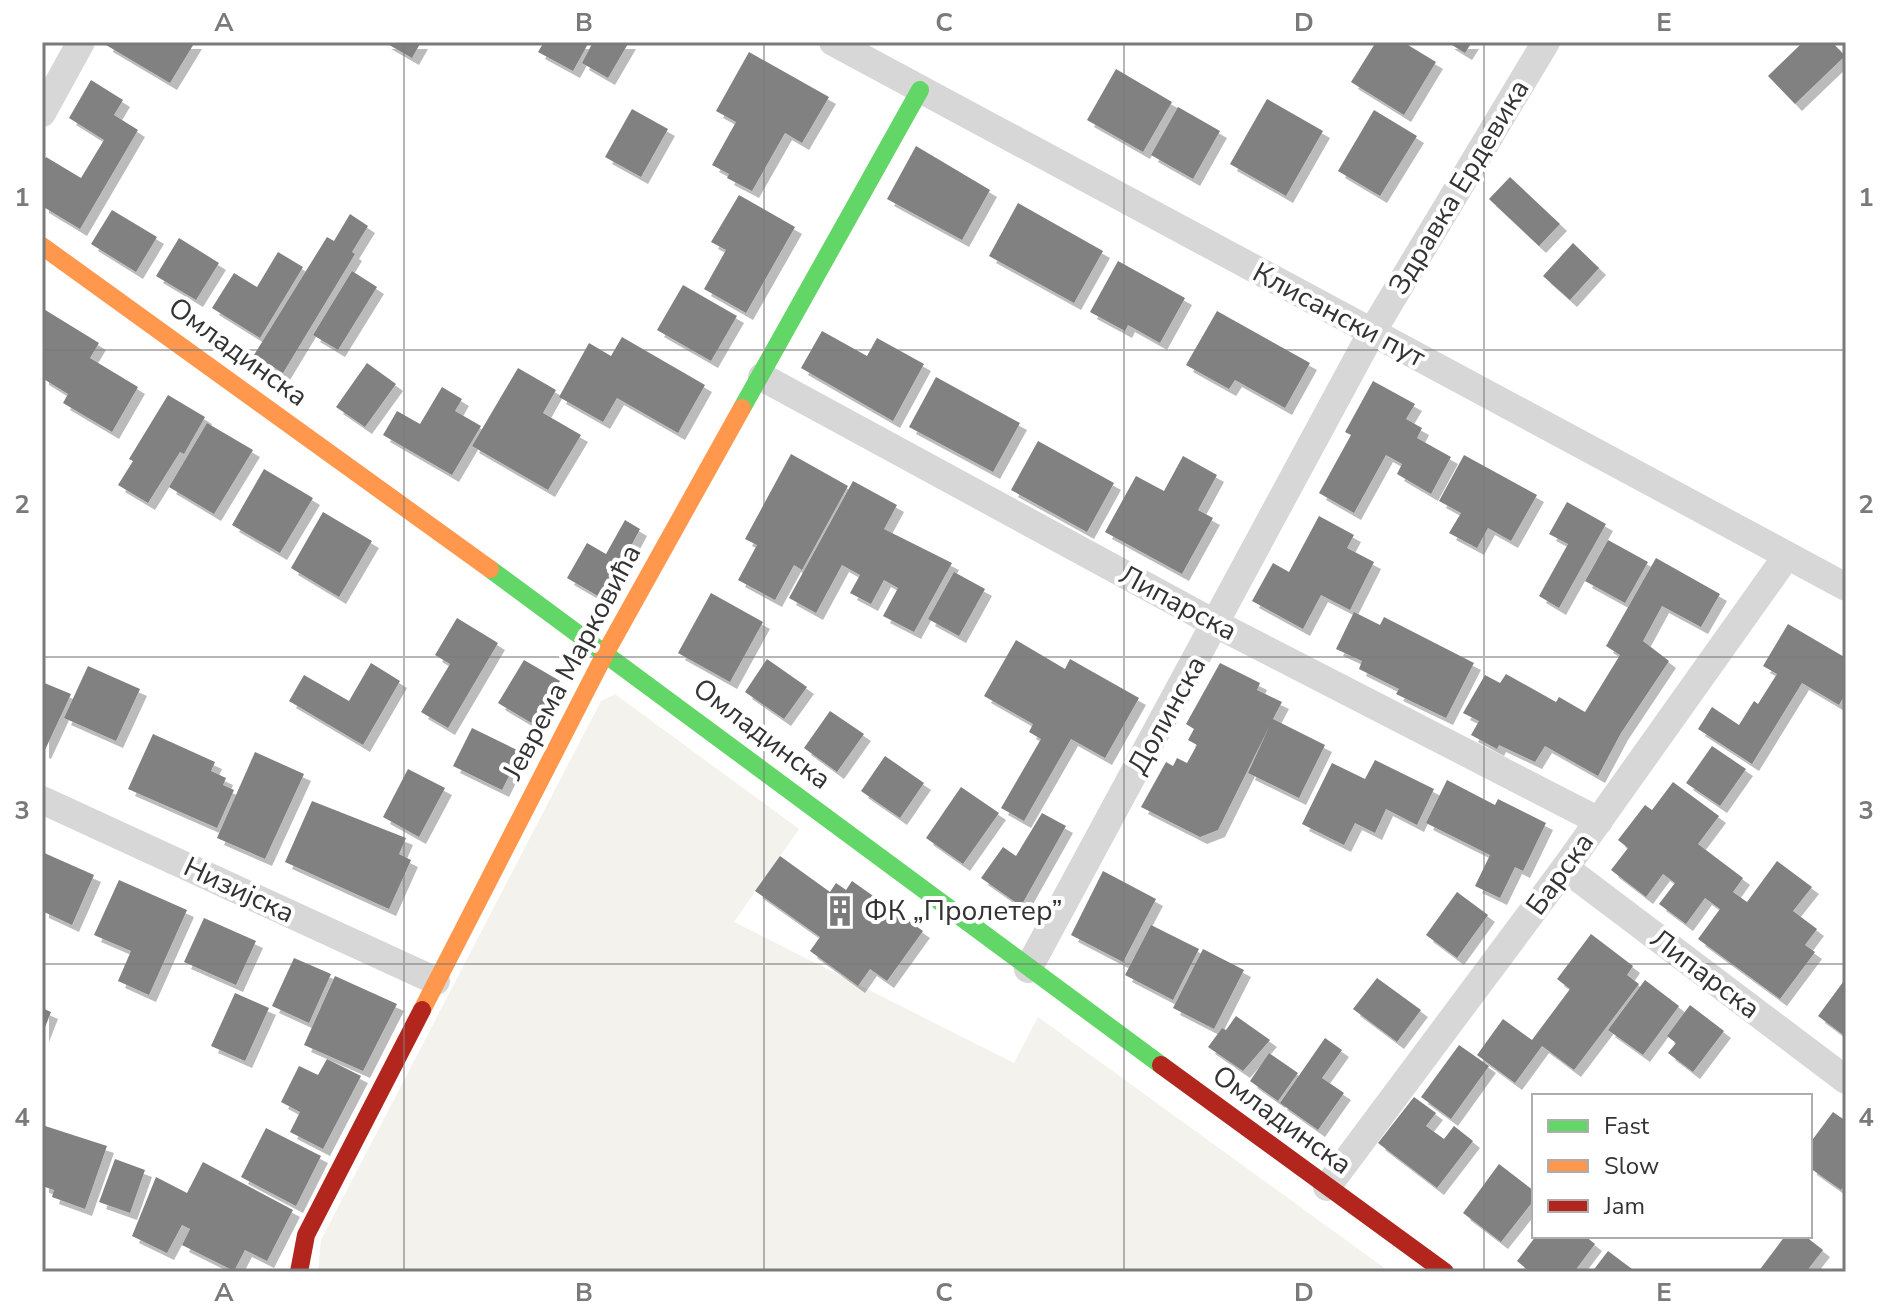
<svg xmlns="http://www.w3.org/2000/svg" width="1888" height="1314" font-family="'Nunito Sans',sans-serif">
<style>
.green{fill:#f3f2ec}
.building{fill:#818181;filter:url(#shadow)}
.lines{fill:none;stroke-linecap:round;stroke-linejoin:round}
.street{stroke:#d7d7d7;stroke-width:28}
.fast{stroke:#63d668;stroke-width:18}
.slow{stroke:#ff974d;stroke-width:18}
.jam{stroke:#b3261e;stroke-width:18}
.grid{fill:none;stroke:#7a7a7a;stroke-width:2;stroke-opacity:0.55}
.labels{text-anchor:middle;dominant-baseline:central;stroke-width:8;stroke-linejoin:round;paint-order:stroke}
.street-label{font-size:28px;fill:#333;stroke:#fff}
.poi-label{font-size:28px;fill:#333;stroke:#fff;text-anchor:start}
.neatline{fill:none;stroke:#7a7a7a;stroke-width:3}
.grid-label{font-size:26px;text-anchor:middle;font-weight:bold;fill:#7a7a7a}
</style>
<defs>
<filter id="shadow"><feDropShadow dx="7" dy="7" stdDeviation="0" flood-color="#0004"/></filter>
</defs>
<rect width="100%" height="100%" fill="#fff"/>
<!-- green -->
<path class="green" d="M615,694L799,829L734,922L1014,1063L1038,1017L1390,1272H318L321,1240L601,701Z"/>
<!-- building -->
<g class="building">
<path d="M107,42H195L170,83L106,45Z"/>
<path d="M384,42H421L412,58Z"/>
<path d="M544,42H589L573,71L538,52Z"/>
<path d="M593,42H629L608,78L582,63Z"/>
<path d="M1376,42H1403L1436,62L1404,115L1351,82Z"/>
<path d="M1447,42H1472L1465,53Z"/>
<path d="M1803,42H1832L1845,56L1795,104L1768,76Z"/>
<path d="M749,52L829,97L802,143L785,133L752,191L727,178L729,174L712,165L736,122L716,111Z"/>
<path d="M1116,69L1172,102L1143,152L1087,120Z"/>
<path d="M91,80L123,100L114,115L138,130L80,229L42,206V164L46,157L81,178L104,140L69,118Z"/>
<path d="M1267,99L1323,131L1286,196L1230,164Z"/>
<path d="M1178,107L1220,131L1193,179L1151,155Z"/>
<path d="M632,109L668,129L641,177L605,157Z"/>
<path d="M1374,110L1417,136L1380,196L1338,171Z"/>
<path d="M916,146L990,190L962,240L887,199Z"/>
<path d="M1510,177L1560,224L1539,246L1489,199Z"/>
<path d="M739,195L795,227L746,313L704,289L726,250L711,242Z"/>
<path d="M1018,203L1103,251L1074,303L989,256Z"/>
<path d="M112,210L157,237L136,272L91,244Z"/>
<path d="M350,214L368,226L352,252L355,254L283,373L254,355L327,237L334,241Z"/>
<path d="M179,238L219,263L196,300L156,276Z"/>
<path d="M1573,243L1599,268L1570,300L1543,276Z"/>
<path d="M278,252L303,267L260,338L212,308L234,273L257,287Z"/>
<path d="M1118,261L1185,298L1160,343L1128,325L1125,331L1090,312Z"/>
<path d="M352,271L377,287L338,350L313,335Z"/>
<path d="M683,285L737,316L711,361L657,330Z"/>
<path d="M42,308L99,343L90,358L138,387L112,432L63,403L68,394L42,378Z"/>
<path d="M1217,311L1310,363L1285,408L1235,380L1229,389L1186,365Z"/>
<path d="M822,331L867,356L877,338L924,364L893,421L801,368Z"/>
<path d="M622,337L705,385L678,433L617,398L603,422L559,397L589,343L611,356Z"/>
<path d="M367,363L396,384L365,427L336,407Z"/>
<path d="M518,368L556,390L543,413L581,435L548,490L472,446Z"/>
<path d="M936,377L1020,423L993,472L909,427Z"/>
<path d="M1373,381L1415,404L1406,419L1422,428L1417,438L1451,457L1431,494L1397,474L1402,464L1386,455L1354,513L1319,493L1351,435L1345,432Z"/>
<path d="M442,387L462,399L455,411L481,426L452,475L383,435L397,411L420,424Z"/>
<path d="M168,395L205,417L184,454L180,452L148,503L118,485L133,461L129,459Z"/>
<path d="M207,423L253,450L214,514L169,487Z"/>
<path d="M1038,441L1114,483L1087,532L1011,490Z"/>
<path d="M791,454L848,486L802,570L794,565L775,600L738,580L757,545L745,539Z"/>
<path d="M1464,455L1537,495L1511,541L1488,528L1477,548L1449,533L1461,513L1439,501Z"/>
<path d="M1183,456L1217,475L1198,510L1213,518L1182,574L1105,532L1136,476L1164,491Z"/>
<path d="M264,469L313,498L280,553L232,525Z"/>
<path d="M853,481L897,505L884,529L952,563L914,632L883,616L898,588L884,580L871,604L850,593L860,575L842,565L816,613L789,598Z"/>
<path d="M1567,502L1606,524L1559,608L1539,596L1568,544L1549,534Z"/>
<path d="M323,512L372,541L339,597L291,568Z"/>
<path d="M1319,516L1354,535L1347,548L1374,562L1350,610L1321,595L1303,629L1252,601L1273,563L1289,572Z"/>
<path d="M625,520L640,529L603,599L567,578L587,543L606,554Z"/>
<path d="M1608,540L1648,562L1625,603L1585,581Z"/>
<path d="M1656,558L1720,594L1701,627L1662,606L1643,641L1669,661L1621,733L1598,776L1545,746L1535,762L1499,745L1497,749L1471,735L1479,721L1463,713L1485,675L1500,683L1506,674L1556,702L1559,697L1585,712L1620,655L1606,646Z"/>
<path d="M954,572L985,589L959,636L928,619Z"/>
<path d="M711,593L763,622L730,682L678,653Z"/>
<path d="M1354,612L1380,625L1384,617L1474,663L1446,718L1396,694L1399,689L1359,669L1362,661L1336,649Z"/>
<path d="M457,618L498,643L448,728L421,712L450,664L435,655Z"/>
<path d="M1788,624L1846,658V693L1839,705L1802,683L1752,764L1698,729L1712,707L1739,725L1754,701L1758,704L1777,674L1763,666Z"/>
<path d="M1016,640L1065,669L1070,659L1139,698L1105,758L1071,739L1024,821L1001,808L1041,739L1029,732L1033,724L984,696Z"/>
<path d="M767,659L807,687L784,719L745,692Z"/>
<path d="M524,660L560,681L535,725L498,703Z"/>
<path d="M371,663L400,681L363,745L289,701L304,675L349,701Z"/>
<path d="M1220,663L1260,683L1257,690L1282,702L1273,719L1325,745L1299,798L1248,773L1270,725L1218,830L1200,837L1141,807L1166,762L1173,766L1177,758L1187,763L1197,745L1188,740L1194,729L1186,724Z"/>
<path d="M88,666L140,689L116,741L64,718Z"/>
<path d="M42,682L71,694L44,752L42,751Z"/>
<path d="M830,711L864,734L837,772L804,748Z"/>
<path d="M472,728L521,752L502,790L453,766Z"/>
<path d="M153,734L215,762L211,771L226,778L223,785L234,790L217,828L128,789Z"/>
<path d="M1712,746L1746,769L1720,806L1686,783Z"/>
<path d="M255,752L304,774L265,859L217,838Z"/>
<path d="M885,756L924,783L900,818L861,791Z"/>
<path d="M1375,760L1434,789L1417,825L1386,809L1375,833L1355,823L1344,845L1302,824L1332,763L1365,779Z"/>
<path d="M408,769L445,788L419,837L383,817Z"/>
<path d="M1447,780L1495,805L1498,799L1546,823L1523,871L1515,867L1500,898L1475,886L1490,855L1426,823Z"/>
<path d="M1673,782L1719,816L1698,844L1743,878L1733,892L1747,902L1777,861L1812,887L1793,911L1817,929L1805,945L1815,952L1780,999L1698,939L1720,909L1705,898L1686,924L1659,904L1675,883L1663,874L1646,897L1611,870L1628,848L1618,840L1645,805L1652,810Z"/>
<path d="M961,787L999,813L963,864L926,838Z"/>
<path d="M312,801L406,838L399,854L411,860L389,909L285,862Z"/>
<path d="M1042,813L1066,826L1021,906L981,878L1003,847L1016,856Z"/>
<path d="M42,852L94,875L72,925L42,911Z"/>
<path d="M780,856L830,892L836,883L846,890L852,881L923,931L887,981L870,969L858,986L810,951L820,937L755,891Z"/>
<path d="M1103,871L1156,899L1123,962L1071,935Z"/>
<path d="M119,880L187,910L149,995L118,981L131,951L94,935Z"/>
<path d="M1457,892L1488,915L1457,958L1426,935Z"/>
<path d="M204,918L256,941L236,985L184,962Z"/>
<path d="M1151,925L1199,949L1173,1000L1125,975Z"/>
<path d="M1591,934L1633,966L1627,975L1639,984L1574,1070L1542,1046L1515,1083L1477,1055L1503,1019L1532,1040L1570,989L1557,979Z"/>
<path d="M1203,949L1244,970L1214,1029L1173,1008Z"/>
<path d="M294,958L331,974L309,1023L272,1006Z"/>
<path d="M335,976L397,1004L363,1071L304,1045Z"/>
<path d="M1377,978L1421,1010L1397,1042L1353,1009Z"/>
<path d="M1846,978V1037L1818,1016Z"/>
<path d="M1645,980L1679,1006L1643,1055L1608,1030Z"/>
<path d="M235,993L269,1008L245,1061L211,1046Z"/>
<path d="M1690,1005L1724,1031L1693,1072L1668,1053L1676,1043L1667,1036Z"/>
<path d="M42,1008L51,1012L42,1035Z"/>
<path d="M1236,1016L1270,1040L1243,1071L1208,1047L1222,1028L1226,1030Z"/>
<path d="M1325,1038L1342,1050L1322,1078L1344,1093L1318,1130L1280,1103Z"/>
<path d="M1459,1045L1489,1066L1451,1119L1421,1097Z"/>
<path d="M1269,1053L1298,1073L1278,1101L1250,1081Z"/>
<path d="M327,1059L361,1076L323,1149L290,1132L300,1112L281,1102L299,1066L318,1075Z"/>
<path d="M1414,1097L1436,1113L1426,1126L1444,1139L1454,1126L1473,1141L1437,1188L1378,1143Z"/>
<path d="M1833,1112L1846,1121V1183L1841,1190L1810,1168V1143Z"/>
<path d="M42,1125L107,1146L85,1209L52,1197L54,1190L42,1186Z"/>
<path d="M266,1128L321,1156L296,1206L241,1177Z"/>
<path d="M115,1159L145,1170L130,1213L99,1202Z"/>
<path d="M203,1162L293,1210L267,1261L245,1250L234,1271L182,1245L190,1229L182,1225L167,1253L132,1236L156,1177L187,1193Z"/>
<path d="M1499,1164L1534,1191V1200L1501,1242L1463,1213Z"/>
<path d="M1536,1236H1585L1595,1244L1574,1272H1530L1517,1261Z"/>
<path d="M1785,1236H1805L1823,1250L1806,1272H1758Z"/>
<path d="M1608,1251L1636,1272H1592Z"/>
</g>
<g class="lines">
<!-- street -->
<g class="street">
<path d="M833,42L1846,587"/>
<path d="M42,113L81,42"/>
<path d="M762,377L1216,624L1599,821"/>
<path d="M42,800L436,981"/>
<path d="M1565,868L1846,1080"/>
<path d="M1028,969L1372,332L1546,42"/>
<path d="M1327,1187L1565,868L1786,557"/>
</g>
<!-- fast -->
<g class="fast">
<path d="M742,408L920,90"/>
<path d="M490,569L1161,1065"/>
</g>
<!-- slow -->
<g class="slow">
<path d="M42,246L490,569"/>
<path d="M422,1010L606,652L742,408"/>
</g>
<!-- jam -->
<g class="jam">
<path d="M1161,1065L1445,1272"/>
<path d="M299,1272L306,1235L422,1010"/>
</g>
</g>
<!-- grid -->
<path class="grid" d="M404,42V1272M764,42V1272M1124,42V1272M1484,42V1272M42,350H1846M42,657H1846M42,964H1846"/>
<!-- icons -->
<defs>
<symbol id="building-bare" viewBox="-9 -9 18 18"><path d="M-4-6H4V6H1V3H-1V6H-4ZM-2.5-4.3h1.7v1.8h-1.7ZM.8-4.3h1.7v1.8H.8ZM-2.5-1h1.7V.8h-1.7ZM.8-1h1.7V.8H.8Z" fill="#7a7a7a" stroke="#fff" stroke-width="2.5" paint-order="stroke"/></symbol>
</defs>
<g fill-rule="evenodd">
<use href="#building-bare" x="818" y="889" width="44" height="44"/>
</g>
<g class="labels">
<!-- street labels -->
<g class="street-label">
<text transform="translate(1459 187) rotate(-59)">Здравка Ердевика</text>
<text transform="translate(1339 315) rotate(28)">Клисански пут</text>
<text transform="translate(238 352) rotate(36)">Омладинска</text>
<text transform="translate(1178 603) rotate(28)">Липарска</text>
<text transform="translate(572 662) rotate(-62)">Јеврема Марковића</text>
<text transform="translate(1167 715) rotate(-61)">Долинска</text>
<text transform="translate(762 734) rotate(37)">Омладинска</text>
<text transform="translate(1560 874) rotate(-54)">Барска</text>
<text transform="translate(239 890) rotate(25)">Низијска</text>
<text transform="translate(1705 974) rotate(37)">Липарска</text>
<text transform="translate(1282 1120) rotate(36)">Омладинска</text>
</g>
<!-- poi labels -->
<g class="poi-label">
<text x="864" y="911">ФК „Пролетер”</text>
</g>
</g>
<!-- border -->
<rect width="1888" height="1314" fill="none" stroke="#ffffff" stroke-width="88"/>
<!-- legend -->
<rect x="1532" y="1094" width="280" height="144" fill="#ffffff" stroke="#adadad" stroke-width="2"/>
<rect x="1548" y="1120" width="40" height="12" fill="#63d668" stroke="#adadad" stroke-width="2"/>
<text x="1604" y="1134" font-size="24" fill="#333333">Fast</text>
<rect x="1548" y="1160" width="40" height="12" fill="#ff974d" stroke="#adadad" stroke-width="2"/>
<text x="1604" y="1174" font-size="24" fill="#333333">Slow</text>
<rect x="1548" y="1200" width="40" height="12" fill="#b3261e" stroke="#adadad" stroke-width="2"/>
<text x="1604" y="1214" font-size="24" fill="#333333">Jam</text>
<rect x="44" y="44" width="1800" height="1226" class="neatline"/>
<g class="grid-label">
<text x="224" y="31">A</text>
<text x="584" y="31">B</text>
<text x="944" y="31">C</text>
<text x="1304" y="31">D</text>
<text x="1664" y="31">E</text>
<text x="22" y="206">1</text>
<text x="1866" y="206">1</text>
<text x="22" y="513">2</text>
<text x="1866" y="513">2</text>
<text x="22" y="819">3</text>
<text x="1866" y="819">3</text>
<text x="22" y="1126">4</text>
<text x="1866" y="1126">4</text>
<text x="224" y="1301">A</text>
<text x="584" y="1301">B</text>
<text x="944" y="1301">C</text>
<text x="1304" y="1301">D</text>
<text x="1664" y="1301">E</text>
</g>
</svg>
